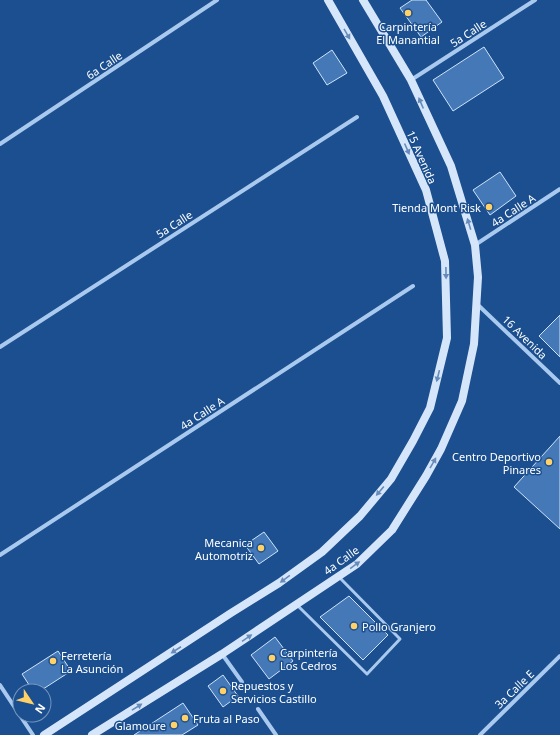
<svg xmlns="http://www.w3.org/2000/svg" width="560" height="735" font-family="'Noto Sans',sans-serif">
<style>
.building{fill:#4478b7;stroke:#cfe3fa}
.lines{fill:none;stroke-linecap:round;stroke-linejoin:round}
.service{stroke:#a9c9ee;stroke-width:3}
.minor{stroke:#a9c9ee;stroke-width:4}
.secondary{stroke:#d6e6fa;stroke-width:8}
.oneway{fill:#668bba}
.poi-dot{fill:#ffd166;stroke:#1b4f8f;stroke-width:1.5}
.labels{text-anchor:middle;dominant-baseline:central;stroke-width:3;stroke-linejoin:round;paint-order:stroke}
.poi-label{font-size:11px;fill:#fff;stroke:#1b4f8f;text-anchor:start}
.street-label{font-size:11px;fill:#fff;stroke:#1b4f8f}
</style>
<rect width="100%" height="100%" fill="#1b4f8f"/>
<!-- building -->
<g class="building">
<path d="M412,0H426L442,22L421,37L400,8Z"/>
<path d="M484,47L504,78L453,111L433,80Z"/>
<path d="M332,50L347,73L327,85L313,63Z"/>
<path d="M500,172L516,196L490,215L473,190Z"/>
<path d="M560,315V357L539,336Z"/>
<path d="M560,436V529L514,487Z"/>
<path d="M264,532L278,551L259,564L245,545Z"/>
<path d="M349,596L388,635L363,660L320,617Z"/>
<path d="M275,637L293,661L269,679L251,655Z"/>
<path d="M58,651L71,671L40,691H33L22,674Z"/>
<path d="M223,675L238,696L223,707L208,686Z"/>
<path d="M183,703L198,725L182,735H134Z"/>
</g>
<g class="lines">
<!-- service -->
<path class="service" d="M298,606L367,674L400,639L339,577"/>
<!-- minor -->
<g class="minor">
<path d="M411,80L535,0"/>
<path d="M0,144L217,0"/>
<path d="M475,245L560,189"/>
<path d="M477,304L560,383"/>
<path d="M0,347L357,117"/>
<path d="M0,555L413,286"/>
<path d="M222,654L242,682"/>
<path d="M0,685L33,735"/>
<path d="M258,709L276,735"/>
<path d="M480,735L560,656"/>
</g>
<!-- secondary -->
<g class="secondary">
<path d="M44,735L231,613L279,583L322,552L360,516L391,479L413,441L430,408L447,338L445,261L426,190L383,96L328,0"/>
<path d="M92,735L222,654L357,564L392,530L426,476L441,449L462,401L474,344L478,277L475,245L451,166L411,80L363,0"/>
</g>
</g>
<!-- one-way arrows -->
<defs><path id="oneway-solid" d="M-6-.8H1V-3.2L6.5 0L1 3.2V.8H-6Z"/></defs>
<g class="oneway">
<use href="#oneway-solid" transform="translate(347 34) rotate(60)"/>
<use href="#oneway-solid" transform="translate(421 103) rotate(-113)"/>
<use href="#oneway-solid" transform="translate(407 149) rotate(66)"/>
<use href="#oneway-solid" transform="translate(469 224) rotate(-107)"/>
<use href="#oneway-solid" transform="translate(446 273) rotate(89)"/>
<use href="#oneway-solid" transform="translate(438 376) rotate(104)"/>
<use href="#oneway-solid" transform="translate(433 463) rotate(-60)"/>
<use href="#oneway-solid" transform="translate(380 491) rotate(130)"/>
<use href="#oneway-solid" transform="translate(355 565) rotate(-36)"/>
<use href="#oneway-solid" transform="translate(285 579) rotate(144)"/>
<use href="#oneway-solid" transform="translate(247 638) rotate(-34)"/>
<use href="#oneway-solid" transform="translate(176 650) rotate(147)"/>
<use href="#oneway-solid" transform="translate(137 707) rotate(-32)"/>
</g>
<!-- markers -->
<g class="poi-dot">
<circle cx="408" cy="13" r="4"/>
<circle cx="489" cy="207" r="4"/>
<circle cx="549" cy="462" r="4"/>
<circle cx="261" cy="548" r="4"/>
<circle cx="354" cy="626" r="4"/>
<circle cx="272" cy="658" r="4"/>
<circle cx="53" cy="661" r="4"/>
<circle cx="223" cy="691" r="4"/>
<circle cx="185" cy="718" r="4"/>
<circle cx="174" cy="725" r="4"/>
</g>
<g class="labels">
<!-- poi labels -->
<g class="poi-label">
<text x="408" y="26" text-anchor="middle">Carpintería<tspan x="408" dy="13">El Manantial</tspan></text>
<text x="481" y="207" text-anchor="end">Tienda Mont Risk</text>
<text x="541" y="456" text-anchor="end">Centro Deportivo<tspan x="541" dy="13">Pinares</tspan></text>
<text x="253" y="542" text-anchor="end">Mecanica<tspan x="253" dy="13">Automotriz</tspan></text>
<text x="362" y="626">Pollo Granjero</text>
<text x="280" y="652">Carpintería<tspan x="280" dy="13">Los Cedros</tspan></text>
<text x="61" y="655">Ferretería<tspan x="61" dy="13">La Asunción</tspan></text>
<text x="231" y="685">Repuestos y<tspan x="231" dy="13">Servicios Castillo</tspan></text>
<text x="193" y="718">Fruta al Paso</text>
<text x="166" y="725" text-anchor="end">Glamoure</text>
</g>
<!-- street labels -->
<g class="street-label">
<text transform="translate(468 33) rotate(-33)">5a Calle</text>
<text transform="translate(104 65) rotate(-34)">6a Calle</text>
<text transform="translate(422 157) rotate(66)">15 Avenida</text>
<text transform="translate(513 210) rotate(-33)">4a Calle A</text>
<text transform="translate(174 224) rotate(-33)">5a Calle</text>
<text transform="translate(525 337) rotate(44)">16 Avenida</text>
<text transform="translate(202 413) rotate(-33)">4a Calle A</text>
<text transform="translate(341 560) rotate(-36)">4a Calle</text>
<text transform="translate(514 689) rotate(-44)">3a Calle E</text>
</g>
</g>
<!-- north arrow -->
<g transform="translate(32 703) rotate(125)"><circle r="19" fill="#1b4f8f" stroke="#7695bc"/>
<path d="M0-3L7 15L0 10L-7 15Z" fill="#ffd166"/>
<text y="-6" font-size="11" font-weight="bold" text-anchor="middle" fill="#ffffff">N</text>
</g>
</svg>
